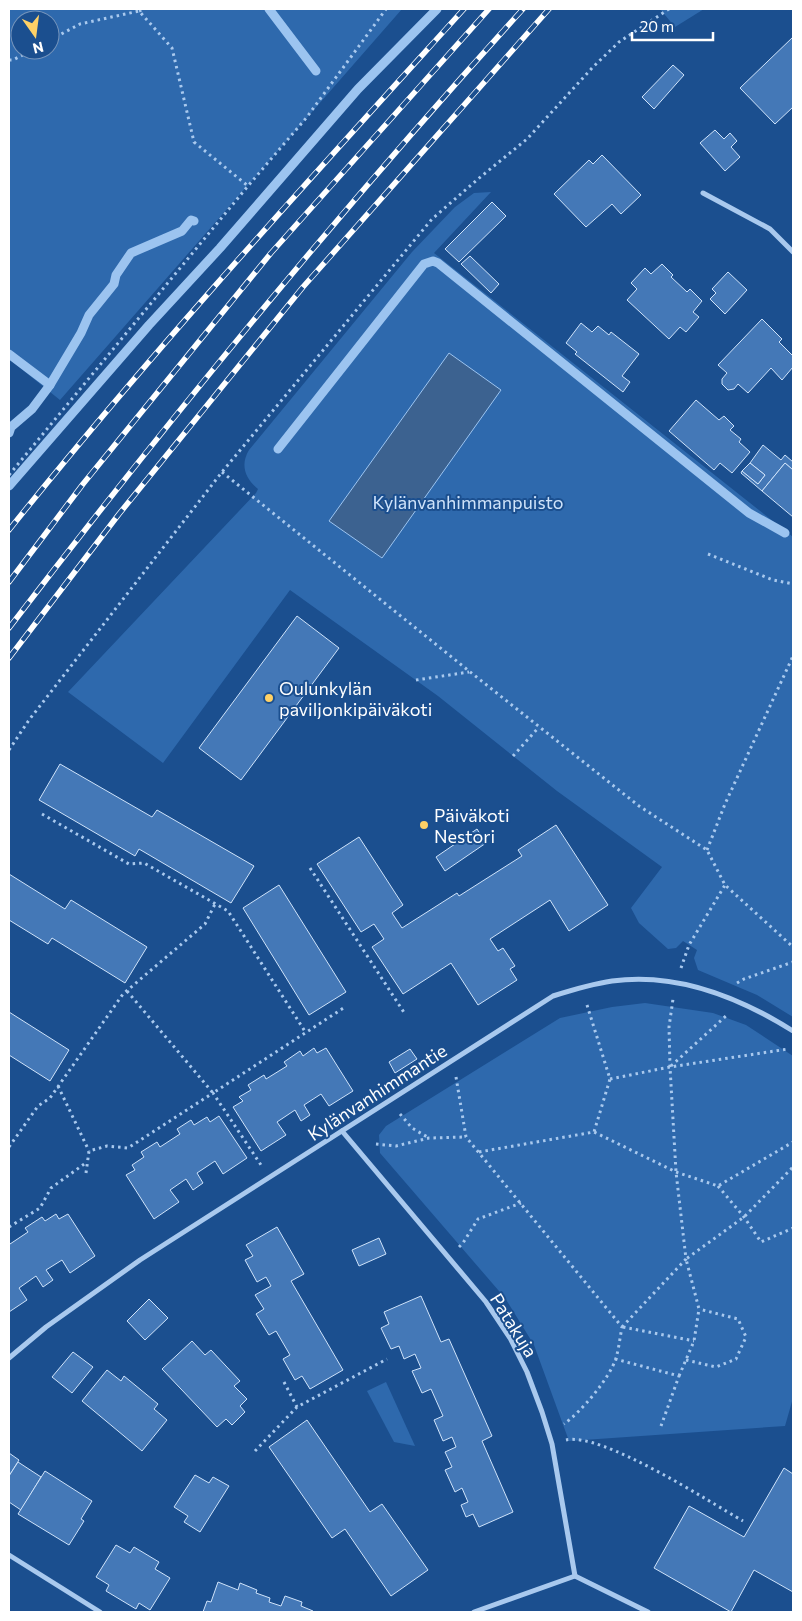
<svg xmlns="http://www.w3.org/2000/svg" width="802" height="1621" font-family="Commissioner,sans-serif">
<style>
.green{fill:#2e69ad;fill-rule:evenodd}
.water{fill:#3c6290;stroke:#9cc4f0}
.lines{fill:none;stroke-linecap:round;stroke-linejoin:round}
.stream{stroke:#9cc4f0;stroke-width:9}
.building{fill:#4478b7;stroke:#cfe3fa}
.path{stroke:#a9c9ee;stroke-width:3;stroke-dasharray:2.5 4;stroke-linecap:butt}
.minor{stroke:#a9c9ee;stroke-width:5}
.rail-casing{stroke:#fff;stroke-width:5.5}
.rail{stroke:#1b4f8f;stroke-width:4;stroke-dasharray:11;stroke-linecap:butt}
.poi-dot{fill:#ffd166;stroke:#1b4f8f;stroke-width:2}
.labels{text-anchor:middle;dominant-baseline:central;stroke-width:4;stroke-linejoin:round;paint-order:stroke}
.park-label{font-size:18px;fill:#cfe3fa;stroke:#1b4f8f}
.poi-label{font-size:18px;fill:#fff;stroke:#1b4f8f;text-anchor:start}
.street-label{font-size:18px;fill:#fff;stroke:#1b4f8f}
</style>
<rect width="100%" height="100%" fill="#1b4f8f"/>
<!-- green -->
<g class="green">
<path d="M9,9H402L60,400L9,359ZM20,20H50V50H20Z"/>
<path d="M660,9H704L675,27Z"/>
<path d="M491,192L434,253L793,537V1017L757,995L698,970L694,958L697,950L683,941L676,948L668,949L639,923L631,908L662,867L557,791L438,696L290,590L163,763L68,692L256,493L258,489C245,478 240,465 249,450L412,252L455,207L474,193Z"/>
<path d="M645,1003L713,1013L746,1025L793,1056V1398L785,1426L569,1441L534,1345L505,1298L380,1153L379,1135L386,1126L560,1018L612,1007Z"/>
<path d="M386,1382L415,1446L394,1442L367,1391Z"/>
</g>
<!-- water -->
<path class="water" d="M449,353L501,390L382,558L329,521Z"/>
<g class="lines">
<!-- stream -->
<g class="stream">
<path d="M269,9L316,71"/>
<path d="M9,354L50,385L81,333L89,315L114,284L116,275L131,253L182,231L191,220L194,221"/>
<path d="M9,433L11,427L32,409L50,385"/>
<path d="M278,449L424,264L433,261L438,263L749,513L785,533"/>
<path d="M9,486L149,325L220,248L358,89L437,9"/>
</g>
</g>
<!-- building -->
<g class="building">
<path d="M793,37V107L775,124L740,88Z"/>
<path d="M673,65L684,75L654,109L642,97Z"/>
<path d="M715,130L724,139L730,133L737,141L731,147L740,157L725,171L700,143Z"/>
<path d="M602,155L641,195L621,214L612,204L586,227L554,194L589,160L593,164Z"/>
<path d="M492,202L506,216L459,262L445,249Z"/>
<path d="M470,256L499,284L491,293L461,264Z"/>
<path d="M662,264L673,275L671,277L687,292L690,289L702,301L693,312L699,317L686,332L680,327L669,339L627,300L637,289L631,283L645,268L651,274Z"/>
<path d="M728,272L747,290L725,314L710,299L716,293L712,289Z"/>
<path d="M762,319L782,339L779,342L793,356V367L782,380L771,368L748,393L738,384L734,389L728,390L722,384V379L727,373L718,365Z"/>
<path d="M581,323L592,332L598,326L609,335L611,332L639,354L622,376L630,382L623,392L575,354L577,352L566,343Z"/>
<path d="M696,400L719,420L724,416L734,426L730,430L741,439L739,442L750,452L732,473L720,463L714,470L669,431Z"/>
<path d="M763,445L781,460L785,455L793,462V470L785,463L762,491L741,473L742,471L758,484L765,475L750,463Z"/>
<path d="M750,463L765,475L758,484L742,471Z"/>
<path d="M785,463L793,470V517L762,491Z"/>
<path d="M297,616L339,648L241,780L199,748Z"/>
<path d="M60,764L152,817L157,810L254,866L231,903L139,849L135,856L39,800Z"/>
<path d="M556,825L608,905L569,931L550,900L490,939L498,951L503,948L515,966L510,969L517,980L478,1005L451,963L403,994L372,947L384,939L374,924L361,932L317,864L359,837L403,905L392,913L402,928L457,893L459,896L522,856L518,850Z"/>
<path d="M477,829L486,843L445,871L436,857Z"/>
<path d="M9,874L65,909L71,900L147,947L125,983L52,938L48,944L9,920Z"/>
<path d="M279,885L346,992L309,1015L243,908Z"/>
<path d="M9,1012L69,1050L50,1081L9,1055Z"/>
<path d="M314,1048L317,1053L326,1048L353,1091L329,1106L321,1094L304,1105L310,1115L301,1121L295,1110L277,1122L286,1135L261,1151L233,1107L243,1101L239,1097L251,1090L248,1085L264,1075L266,1079L287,1066L284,1062L300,1051L303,1056Z"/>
<path d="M410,1049L417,1059L395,1073L389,1062Z"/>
<path d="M219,1116L247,1158L223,1174L215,1161L197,1173L203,1183L193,1190L186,1179L170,1190L179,1202L154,1219L126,1175L135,1170L132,1165L144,1157L141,1152L157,1142L160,1147L180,1134L177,1129L191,1120L194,1125L207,1117L210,1122Z"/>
<path d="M56,1214L59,1219L68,1214L95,1256L70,1273L62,1260L46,1270L53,1280L43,1287L36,1276L19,1288L27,1300L9,1312V1242L10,1244L28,1232L25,1228L42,1217L45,1221Z"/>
<path d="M277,1227L304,1274L291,1281L343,1370L310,1389L302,1376L295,1380L283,1359L290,1355L276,1331L269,1335L256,1314L264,1309L255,1295L271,1286L266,1277L257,1282L245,1260L253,1256L246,1245Z"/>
<path d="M379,1238L386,1254L359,1266L352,1250Z"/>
<path d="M421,1296L441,1342L449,1339L492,1436L482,1441L513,1512L479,1527L473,1514L466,1517L461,1505L468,1502L462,1488L455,1492L445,1470L452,1467L445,1452L456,1447L452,1437L443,1441L434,1420L443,1416L431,1389L422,1393L412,1371L421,1368L415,1354L404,1359L399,1346L391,1349L381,1328L389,1324L384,1312Z"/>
<path d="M149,1299L168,1318L145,1340L127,1321Z"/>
<path d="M192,1341L205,1355L211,1350L240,1381L234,1386L247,1399L240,1406L245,1412L232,1425L226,1419L217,1427L162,1369Z"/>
<path d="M73,1352L93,1367L72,1393L52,1377Z"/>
<path d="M107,1370L121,1381L124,1376L158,1404L154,1409L167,1420L142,1451L82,1401Z"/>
<path d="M307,1420L370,1512L382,1504L428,1570L391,1596L345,1529L332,1538L269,1447Z"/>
<path d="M9,1453L19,1460L9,1476Z"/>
<path d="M18,1462L41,1477L21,1510L9,1502V1476Z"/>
<path d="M784,1468L793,1474V1592L754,1570L731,1612L654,1568L689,1506L744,1537Z"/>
<path d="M45,1471L92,1501L81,1519L84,1521L69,1545L18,1514Z"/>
<path d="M195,1475L209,1483L213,1477L229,1486L200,1532L184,1522L188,1516L174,1507Z"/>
<path d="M116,1545L130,1553L134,1547L159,1562L155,1569L170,1578L150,1610L139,1603L136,1609L106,1591L109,1585L96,1577Z"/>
<path d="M218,1582L238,1590L240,1583L257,1590L256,1593L270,1598L269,1602L281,1606L285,1596L302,1602L301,1606L313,1611V1612H203L207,1601L211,1602Z"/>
</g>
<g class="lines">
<!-- path -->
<g class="path">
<path d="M139,11L144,9"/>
<path d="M50,40L80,24L139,11L172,48L194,142L248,186"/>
<path d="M9,60H13L32,50"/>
<path d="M222,472L469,671L639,806L707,850L725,885L793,947"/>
<path d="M9,475L248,186L307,117L386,9"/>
<path d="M708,554L773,580L793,584"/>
<path d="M416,680L469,672"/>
<path d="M9,750L29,720L222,472L432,219L478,179L527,139L593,67L619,42L669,9"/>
<path d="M513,756L539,727"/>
<path d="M42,814L129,864L144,863L228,911L306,1033"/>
<path d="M707,850L725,804L793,656"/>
<path d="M310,868L405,1014"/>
<path d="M681,968L689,945L725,885"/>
<path d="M737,983L744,979L793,962"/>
<path d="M127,991L213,1093L345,1007"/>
<path d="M587,1005L610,1079L594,1132"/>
<path d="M671,1066L727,1015"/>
<path d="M456,1077L466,1137L622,1327C620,1337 619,1348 616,1358C610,1378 581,1412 564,1424"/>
<path d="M610,1079L670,1067L788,1049"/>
<path d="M58,1086L89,1151"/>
<path d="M400,1114L412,1128L429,1138"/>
<path d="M376,1144L396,1146L429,1138L466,1137"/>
<path d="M9,1147L38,1106L50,1098L123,994L205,924L215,904"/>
<path d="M479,1152L594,1132L676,1172L718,1186L793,1142"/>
<path d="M86,1173L89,1151L107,1146L128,1148L213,1093L261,1165"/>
<path d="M718,1186L744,1217L761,1242L793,1228"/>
<path d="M9,1227L40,1208L51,1188L87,1162"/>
<path d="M459,1247L463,1243L478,1219L521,1203"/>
<path d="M622,1327L686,1259L676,1172L670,1067L669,1027L673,999"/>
<path d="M623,1327L694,1341"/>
<path d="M615,1359L679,1376L661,1426"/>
<path d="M686,1360L716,1367L736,1359L746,1337L738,1319L699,1309"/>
<path d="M679,1376L694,1341L699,1309L686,1259L744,1217L793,1167"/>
<path d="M284,1382L297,1407"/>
<path d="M566,1440C602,1432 708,1501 743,1521"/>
<path d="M255,1451L297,1407L387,1359"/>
</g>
<!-- minor -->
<g class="minor">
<path d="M703,193L770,229L793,252"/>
<path d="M342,1131L486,1302L510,1338L527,1372L542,1412L552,1444L575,1576"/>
<path d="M9,1358L46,1327L140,1260L553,996C572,990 592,984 612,981C677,972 739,997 793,1031"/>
<path d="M9,1555L100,1612"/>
<path d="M474,1612L575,1576L648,1612"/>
</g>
<defs>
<g id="rail">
<path d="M9,530C153,350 309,180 464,9"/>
<path d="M9,582L83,484L271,253L489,9"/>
<path d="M9,628C172,415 342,208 523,9"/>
<path d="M9,658L119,514L303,287L549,9"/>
</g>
</defs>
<!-- rail casing -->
<use href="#rail" class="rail-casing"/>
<!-- rail -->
<use href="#rail" class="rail"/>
</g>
<!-- markers -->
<g class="poi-dot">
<circle cx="269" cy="698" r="5"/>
<circle cx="424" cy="825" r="5"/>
</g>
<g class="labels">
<!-- park labels -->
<g class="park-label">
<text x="468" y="502">Kylänvanhimmanpuisto</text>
</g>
<!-- poi labels -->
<g class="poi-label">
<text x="279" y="688">Oulunkylän<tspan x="279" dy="21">paviljonkipäiväkoti</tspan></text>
<text x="434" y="815">Päiväkoti<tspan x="434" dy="21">Nestori</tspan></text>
</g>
<!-- street labels -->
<g class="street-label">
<text transform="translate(377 1092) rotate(-33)">Kylänvanhimmantie</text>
<text transform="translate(514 1325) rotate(58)">Patakuja</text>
</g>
</g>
<!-- border -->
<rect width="802" height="1621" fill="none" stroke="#ffffff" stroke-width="20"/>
<!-- north arrow -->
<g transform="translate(35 35) rotate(166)"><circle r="24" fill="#1b4f8f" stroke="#7695bc"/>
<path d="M0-4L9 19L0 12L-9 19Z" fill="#ffd166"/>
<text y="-8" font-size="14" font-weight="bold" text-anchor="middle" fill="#ffffff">N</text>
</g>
<!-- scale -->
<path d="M632 32v8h81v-8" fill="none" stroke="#ffffff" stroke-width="2.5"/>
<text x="640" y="32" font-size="15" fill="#ffffff" stroke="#1b4f8f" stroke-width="4" paint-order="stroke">20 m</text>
</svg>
